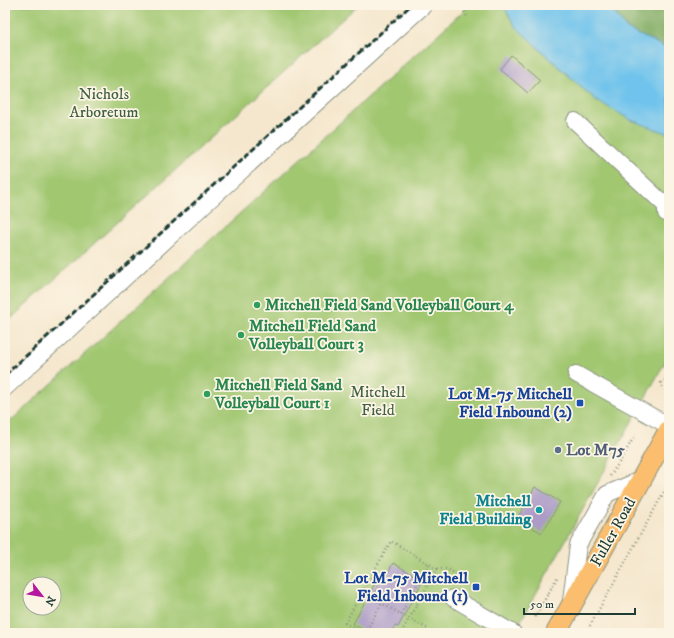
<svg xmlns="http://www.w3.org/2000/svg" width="674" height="638" font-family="'IM FELL DW Pica',serif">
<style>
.green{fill:#a1c771;stroke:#608252;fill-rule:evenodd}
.forest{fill:#80ac63;stroke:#50744c}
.water{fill:#6fc3ec;stroke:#478090}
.building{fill:#ac9bc7}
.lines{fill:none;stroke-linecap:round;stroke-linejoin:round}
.minor-casing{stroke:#8a9280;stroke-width:18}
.major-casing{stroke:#8a9280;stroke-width:22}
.path{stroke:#8a9280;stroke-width:2.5;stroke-dasharray:1 3;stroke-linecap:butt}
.minor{stroke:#fff;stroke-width:16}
.major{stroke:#fabe6e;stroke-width:20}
.rail{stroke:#1f3d34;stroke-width:3;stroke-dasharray:6 3;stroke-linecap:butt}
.leisure-dot{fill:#2e9e5b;stroke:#fcf5e5;stroke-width:1.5}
.transit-dot{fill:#1a4fb4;stroke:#fcf5e5;stroke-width:1.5}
.service-dot{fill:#5c6f8a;stroke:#fcf5e5;stroke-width:1.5}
.culture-dot{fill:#0f9aa8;stroke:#fcf5e5;stroke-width:1.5}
.labels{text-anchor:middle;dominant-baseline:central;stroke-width:3.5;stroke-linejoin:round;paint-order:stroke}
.park-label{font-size:16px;fill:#406043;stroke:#fcf5e5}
.leisure-label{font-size:16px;font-weight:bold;fill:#27864d;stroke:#fcf5e5;text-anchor:start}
.transit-label{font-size:16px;font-weight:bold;fill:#164399;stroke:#fcf5e5;text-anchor:end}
.service-label{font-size:16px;font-weight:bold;fill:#4e5e75;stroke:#fcf5e5;text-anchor:start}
.culture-label{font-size:16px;font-weight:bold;fill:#0d838f;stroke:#fcf5e5;text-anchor:end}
.street-label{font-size:16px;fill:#1f3d34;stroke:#fcf5e5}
</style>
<rect width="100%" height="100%" fill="#fcf5e5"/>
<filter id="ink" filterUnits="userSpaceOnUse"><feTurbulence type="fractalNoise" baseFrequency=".025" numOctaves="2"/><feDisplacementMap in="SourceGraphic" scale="8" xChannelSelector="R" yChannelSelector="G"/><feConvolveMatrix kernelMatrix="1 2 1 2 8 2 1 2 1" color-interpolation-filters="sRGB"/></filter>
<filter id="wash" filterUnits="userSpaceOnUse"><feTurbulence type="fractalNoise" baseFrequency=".012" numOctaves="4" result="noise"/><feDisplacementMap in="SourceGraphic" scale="16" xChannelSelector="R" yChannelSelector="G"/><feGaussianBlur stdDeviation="0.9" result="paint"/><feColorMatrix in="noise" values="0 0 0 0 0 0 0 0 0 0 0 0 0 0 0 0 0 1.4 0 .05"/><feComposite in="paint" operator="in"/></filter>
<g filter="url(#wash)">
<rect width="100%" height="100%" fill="#f5e7cd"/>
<!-- green -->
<g class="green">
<path d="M5,5H358L5,324Z"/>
<path d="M470,5H503L515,26L548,57L596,100L663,132L669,134V355L514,633H5V426ZM30,584H54V608H30Z"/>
</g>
<!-- forest -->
<path class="forest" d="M608,5H669V49L627,29Z"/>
<!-- water -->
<path class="water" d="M503,5H608L627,29L669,49V134L631,120L596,100L548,57L515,26Z"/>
<g id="blocks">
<!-- building -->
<g class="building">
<path d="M511,55L540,80L528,93L500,69Z"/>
<path d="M535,487L560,502L542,533L517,519Z"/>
<path d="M393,563L423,580L398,627L395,626L391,633H369L353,624L380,574L386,577Z"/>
</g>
</g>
</g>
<g filter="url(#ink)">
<use href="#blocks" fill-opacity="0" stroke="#8a9280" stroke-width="1"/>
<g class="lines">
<defs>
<g id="minor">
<path d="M575,121L666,206V213"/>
<path d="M576,374L669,426"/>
<path d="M5,388L205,204L424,5"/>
<path d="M453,598L513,633"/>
<path d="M571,601L578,545L607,494L642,479"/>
</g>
<path id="major" d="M556,633L669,430"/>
</defs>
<!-- minor casing -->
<use href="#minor" class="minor-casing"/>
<!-- major casing -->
<use href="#major" class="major-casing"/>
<!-- path -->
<g class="path">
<path d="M460,5L468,18"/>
<path d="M662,387L661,383L669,378"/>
<path d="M610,476L622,458L635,435"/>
<path d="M437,569H447L458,575"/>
<path d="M363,593L428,629"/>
<path d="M372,598L381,580L372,576"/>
<path d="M401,614L429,564"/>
<path d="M535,617L558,576"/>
<path d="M363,633L345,623L391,541L437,569L401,633"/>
<path d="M365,633L382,603"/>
<path d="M586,633L669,483"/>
</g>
<!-- minor -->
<use href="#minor" class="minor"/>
<!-- major -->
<use href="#major" class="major"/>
<!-- rail -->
<path class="rail" d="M5,375L339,71L411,5"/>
</g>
</g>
<!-- markers -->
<g class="leisure-dot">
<circle cx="257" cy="305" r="4"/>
<circle cx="241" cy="335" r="4"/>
<circle cx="207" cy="394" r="4"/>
</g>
<g class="transit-dot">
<rect x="576" y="399" width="8" height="8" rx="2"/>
<rect x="472" y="583" width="8" height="8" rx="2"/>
</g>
<circle class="service-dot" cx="558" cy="450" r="4"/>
<circle class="culture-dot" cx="539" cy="510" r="4"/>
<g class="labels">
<!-- park labels -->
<g class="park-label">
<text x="104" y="94">Nichols<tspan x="104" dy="18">Arboretum</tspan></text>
<text x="378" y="392">Mitchell<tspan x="378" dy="18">Field</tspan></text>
</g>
<!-- leisure labels -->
<g class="leisure-label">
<text x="265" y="305">Mitchell Field Sand Volleyball Court 4</text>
<text x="249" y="326">Mitchell Field Sand<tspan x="249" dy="18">Volleyball Court 3</tspan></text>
<text x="215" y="385">Mitchell Field Sand<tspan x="215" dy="18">Volleyball Court 1</tspan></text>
</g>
<!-- transit labels -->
<g class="transit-label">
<text x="572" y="394">Lot M-75 Mitchell<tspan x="572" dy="18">Field Inbound (2)</tspan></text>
<text x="468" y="578">Lot M-75 Mitchell<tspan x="468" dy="18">Field Inbound (1)</tspan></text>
</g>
<!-- service labels -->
<g class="service-label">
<text x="566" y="450">Lot M75</text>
</g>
<!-- culture labels -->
<g class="culture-label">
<text x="531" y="501">Mitchell<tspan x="531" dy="18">Field Building</tspan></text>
</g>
<!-- street labels -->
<g class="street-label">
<text transform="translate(613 532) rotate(-61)">Fuller Road</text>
</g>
</g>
<!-- margin -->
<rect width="674" height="638" fill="none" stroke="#fcf5e5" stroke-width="20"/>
<!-- north arrow -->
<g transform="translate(42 596) rotate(121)"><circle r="19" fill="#fcf5e5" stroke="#a4ab9e"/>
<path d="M0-3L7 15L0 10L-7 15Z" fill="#b5179e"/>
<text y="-6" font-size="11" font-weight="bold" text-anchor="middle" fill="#1f3d34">N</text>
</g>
<!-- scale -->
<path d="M524 608v6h111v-6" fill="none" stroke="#1f3d34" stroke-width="2"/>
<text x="530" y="608" font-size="12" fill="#1f3d34" stroke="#fcf5e5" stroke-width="3" paint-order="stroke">50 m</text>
</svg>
